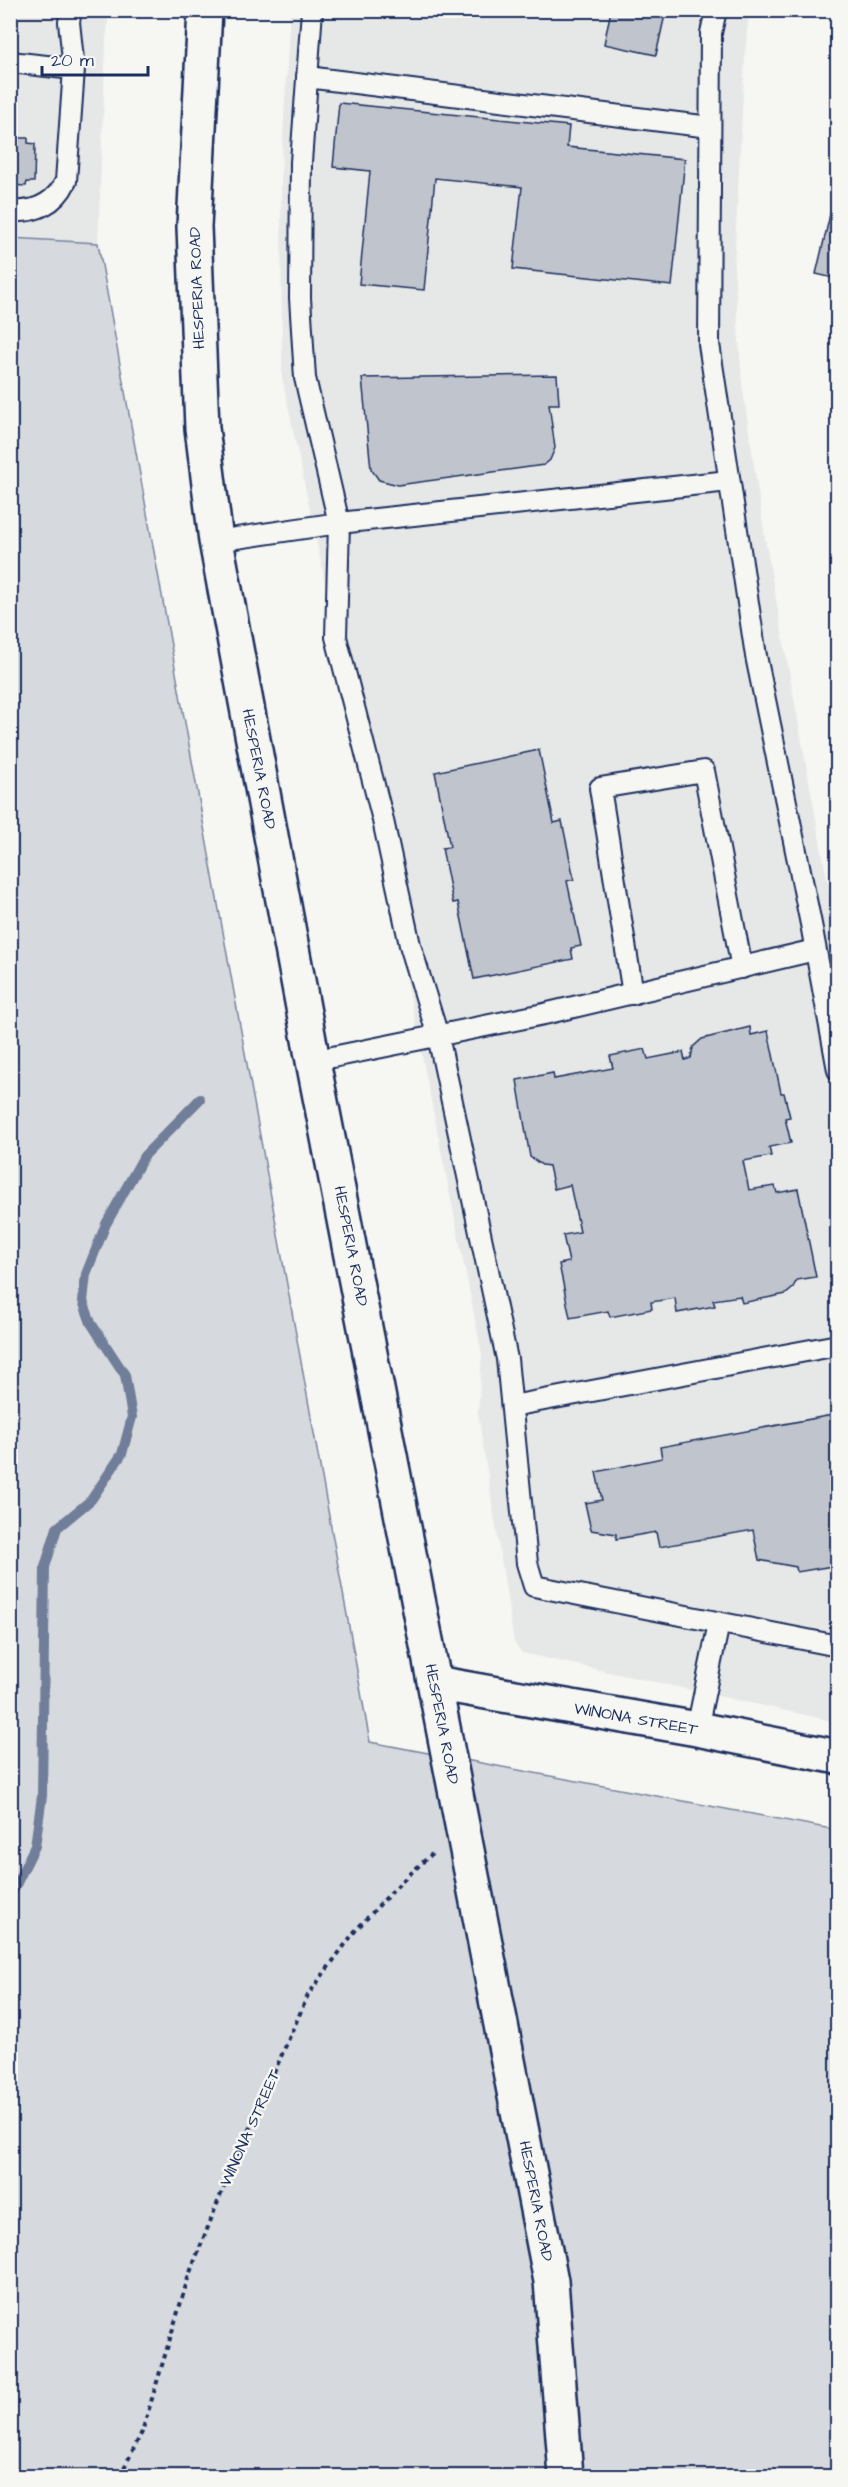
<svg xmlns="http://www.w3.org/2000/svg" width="848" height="2487" font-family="'Architects Daughter',sans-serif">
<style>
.built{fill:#e6e7e7}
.green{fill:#d6d9dd;stroke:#78849e;stroke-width:1.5}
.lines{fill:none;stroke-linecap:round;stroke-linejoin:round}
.stream{stroke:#717e99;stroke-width:10}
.building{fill:#c0c4cd;stroke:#1b2f5e;stroke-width:1.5}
.lane-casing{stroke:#1b2f5e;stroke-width:24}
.street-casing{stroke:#1b2f5e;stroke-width:38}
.primary-casing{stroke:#1b2f5e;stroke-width:38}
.path{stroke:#1b2f5e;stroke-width:4;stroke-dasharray:4.5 4.5;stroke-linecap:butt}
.lane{stroke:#f6f6f2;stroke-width:20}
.street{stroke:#f6f6f2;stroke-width:33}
.primary{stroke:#f6f6f2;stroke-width:33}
.labels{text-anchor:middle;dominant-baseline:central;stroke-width:5;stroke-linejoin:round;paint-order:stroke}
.street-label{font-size:16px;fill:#1b2f5e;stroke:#f6f6f2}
</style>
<rect width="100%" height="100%" fill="#f6f6f2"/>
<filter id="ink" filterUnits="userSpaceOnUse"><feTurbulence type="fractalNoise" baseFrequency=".0167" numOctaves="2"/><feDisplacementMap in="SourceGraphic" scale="12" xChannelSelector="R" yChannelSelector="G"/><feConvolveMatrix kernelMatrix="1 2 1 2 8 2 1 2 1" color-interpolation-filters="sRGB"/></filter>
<g filter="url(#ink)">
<!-- built -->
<g class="built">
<path d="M10,11H109L106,41L98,243L11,238Z"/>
<path d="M290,11H749L745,54L734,267L742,384L765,539L830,896L837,894V1722L522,1653L514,1642L478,1413L482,1354L366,776L282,377L281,171Z"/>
</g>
<!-- green -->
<path class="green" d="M10,238L98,243L370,1742L837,1830V2476H11Z"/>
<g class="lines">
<!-- stream -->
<path class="stream" d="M10,1897L35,1846L42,1796L45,1567L57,1528L91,1500L122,1454L132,1417L125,1375L91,1323L83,1301L86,1274L106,1224L144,1156L200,1099"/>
</g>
<!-- building -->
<g class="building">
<path d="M611,10H666L656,55L604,44Z"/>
<path d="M339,103L569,126L567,147L685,159L672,286L513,269L522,187L435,178L424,290L359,284L370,171L333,167Z"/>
<path d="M10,138H28V143L35,144L34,182H27L26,186L10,185Z"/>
<path d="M833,202L838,203V279L816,274Z"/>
<path d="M557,375L559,404H549L555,448L550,460L544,465L398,485L379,480L371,469L362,378Z"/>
<path d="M539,750L554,823L562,821L574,879L567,881L581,946L571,948L573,959L474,979L458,902L453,903L442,848L450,847L435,772Z"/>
<path d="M750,1027L751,1035L768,1031L781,1093H784L790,1117L785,1118L791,1143L769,1147L771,1156L743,1161L749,1190L775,1186L777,1193L798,1189L816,1277L797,1280L792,1289L786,1294L742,1303L740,1296L713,1300L715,1306L677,1313L675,1298L651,1302L652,1309L610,1317L608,1311L570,1318L559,1264L569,1262L563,1235L580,1232L570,1185L554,1189L549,1166L542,1165L530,1157L517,1080L553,1073L554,1079L613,1068L610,1056L645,1049L648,1059L683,1052L685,1060L691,1058L693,1047L702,1039Z"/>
<path d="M838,1414V1565L797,1572L796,1567L759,1560L753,1530L659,1547L656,1532L616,1539V1534L591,1530L585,1503L602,1500L596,1472L662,1458L660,1447Z"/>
</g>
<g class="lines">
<defs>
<g id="lane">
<path d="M716,10L711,33L709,344L756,656L811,924L838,1070"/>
<path d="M10,62L74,69L69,22L71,10"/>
<path d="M307,77L710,127"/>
<path d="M10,211C35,213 55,204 66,181L74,69"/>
<path d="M729,481L339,523L336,637L382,816L410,945L438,1036L507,1359L527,1563L534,1586L838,1646"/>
<path d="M216,541L339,523L305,378L300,298L301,162L312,10"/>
<path d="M633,994L600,788L704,771L742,968"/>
<path d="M313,1061L544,1014L815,950"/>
<path d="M512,1406L838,1345"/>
<path d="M697,1729L719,1623"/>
</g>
<path id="street" d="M435,1683L697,1729L838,1757"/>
<path id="primary" d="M205,10L194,227L202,428L216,541L313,1061L551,2281L566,2476"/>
</defs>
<!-- lane casing -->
<use href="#lane" class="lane-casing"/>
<!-- street casing -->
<use href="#street" class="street-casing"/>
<!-- primary casing -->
<use href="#primary" class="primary-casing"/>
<!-- path -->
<path class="path" d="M120,2476L142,2432L189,2275L223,2189L308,1995L355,1931L400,1883L432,1854"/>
<!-- lane -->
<use href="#lane" class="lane"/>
<!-- street -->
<use href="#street" class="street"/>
<!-- primary -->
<use href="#primary" class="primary"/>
</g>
</g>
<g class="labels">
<!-- street labels -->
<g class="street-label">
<text transform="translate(197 288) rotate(-92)">HESPERIA ROAD</text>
<text transform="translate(259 769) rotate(79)">HESPERIA ROAD</text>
<text transform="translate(351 1246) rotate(79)">HESPERIA ROAD</text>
<text transform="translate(636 1719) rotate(10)">WINONA STREET</text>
<text transform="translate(442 1724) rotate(79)">HESPERIA ROAD</text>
<text transform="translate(250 2128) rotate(-66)">WINONA STREET</text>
<text transform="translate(536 2201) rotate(79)">HESPERIA ROAD</text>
</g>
</g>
<!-- margin -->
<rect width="848" height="2487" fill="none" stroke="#f6f6f2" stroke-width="36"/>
<rect x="18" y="18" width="812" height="2451" fill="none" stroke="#1b2f5e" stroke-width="2" filter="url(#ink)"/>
<!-- scale -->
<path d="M42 66v9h106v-9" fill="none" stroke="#1b2f5e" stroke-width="3"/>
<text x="51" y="66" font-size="18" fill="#1b2f5e" stroke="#f6f6f2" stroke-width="4.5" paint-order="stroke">20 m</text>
</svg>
